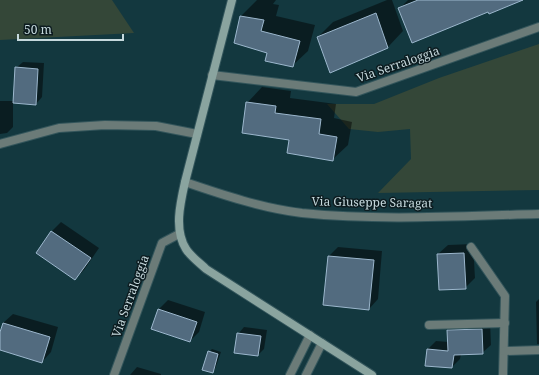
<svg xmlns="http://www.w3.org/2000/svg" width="539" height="375" font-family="'Noto Serif',serif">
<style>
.green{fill:#344738}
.shadow{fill:#0007}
.building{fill:#526b7f;stroke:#9cb7cd}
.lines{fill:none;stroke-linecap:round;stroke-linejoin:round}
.service-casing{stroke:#33555b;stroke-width:10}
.minor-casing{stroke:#33555b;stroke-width:10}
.tertiary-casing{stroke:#33555b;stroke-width:10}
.secondary-casing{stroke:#33555b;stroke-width:10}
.service{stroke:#6b7b78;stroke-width:8}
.minor{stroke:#6b7b78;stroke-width:8}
.tertiary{stroke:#6b7b78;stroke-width:8}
.secondary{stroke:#8aa49f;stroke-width:8}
.labels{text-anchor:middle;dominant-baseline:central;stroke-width:3;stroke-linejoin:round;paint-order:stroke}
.street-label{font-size:12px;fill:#c6d9dd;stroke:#0d1c20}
</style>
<rect width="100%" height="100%" fill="#13383f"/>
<!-- green -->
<g class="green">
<path d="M0,0H112L134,33L0,40Z"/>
<path d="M539,44V190L378,193L411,159L410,129L378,132L349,129L327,104H374L439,78Z"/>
</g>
<!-- shadow -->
<g class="shadow">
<path d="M257,0H276L273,4L279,5L276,16L315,25L308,51L292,66L268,53L235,42L241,16Z"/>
<path d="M387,0H392L403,31L388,47L318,37L333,22Z"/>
<path d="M408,0H520L488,11L399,9Z"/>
<path d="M23,62L44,63L42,97L36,104L13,102V127L7,133L0,134V101H14L16,68Z"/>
<path d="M262,87L291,91L290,98L336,104L334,118L352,122L348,145L332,160L290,139L247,103Z"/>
<path d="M61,222L99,248L84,270L75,279L52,231Z"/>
<path d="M473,244L475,278L465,288L438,254L448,245Z"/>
<path d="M338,247L382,251L378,299L369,309L329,256Z"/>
<path d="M539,299V344H537L536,302Z"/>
<path d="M168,300L205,312L199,332L190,341L152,328L159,309Z"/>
<path d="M13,314L58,327L51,352L42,362L0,349V335L3,323Z"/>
<path d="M490,321L491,345L482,353L461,354L460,359L452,367L426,365L428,349L436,341L449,342L448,330L457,322Z"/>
<path d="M244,327L267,330L264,349L258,355L235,352L238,334Z"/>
<path d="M212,349L221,352L215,369L212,372L209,352Z"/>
<path d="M137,367L161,374V375H130Z"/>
</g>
<!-- building -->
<g class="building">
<path d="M418,0H523L489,14L488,12L412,43L398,8Z"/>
<path d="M376,13L388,48L330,73L317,37Z"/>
<path d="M240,16L264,20L261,31L300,41L293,67L265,61L267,53L234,43Z"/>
<path d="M15,67L38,69L36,105L13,103Z"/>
<path d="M246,102L276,106L275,113L321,119L319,134L337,137L333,161L287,153L289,140L242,133Z"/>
<path d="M51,231L91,258L75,280L36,253Z"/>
<path d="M464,253L466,289L439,290L437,254Z"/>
<path d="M328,256L374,260L369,310L323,305Z"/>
<path d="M158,309L197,322L190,342L151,329Z"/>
<path d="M3,323L50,337L42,363L0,350V332Z"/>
<path d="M482,329L483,354L454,355L452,368L425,366L427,349L448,351L447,330Z"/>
<path d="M237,333L261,336L258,356L234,353Z"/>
<path d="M208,351L218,354L213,373L202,370Z"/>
</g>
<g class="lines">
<defs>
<g id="service">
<path d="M471,247L505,296L503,375"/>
<path d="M429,325L505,323"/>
<path d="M504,351L539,350"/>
<path d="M290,375L310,335"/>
<path d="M306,375L322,343"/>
</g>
<g id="minor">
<path d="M212,75L356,92L539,27"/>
<path d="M0,144L59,128L105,125L156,126L197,134"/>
<path d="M114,375L162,243L179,234"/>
</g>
<path id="tertiary" d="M185,182C223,195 262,208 302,213C381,221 460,216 539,214"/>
<path id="secondary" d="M232,0L185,182C180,204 174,230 186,249C191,257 200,263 206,269L372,375"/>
</defs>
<!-- service casing -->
<use href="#service" class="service-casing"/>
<!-- minor casing -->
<use href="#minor" class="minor-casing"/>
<!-- tertiary casing -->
<use href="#tertiary" class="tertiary-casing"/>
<!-- secondary casing -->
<use href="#secondary" class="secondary-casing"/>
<!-- service -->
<use href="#service" class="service"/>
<!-- minor -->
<use href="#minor" class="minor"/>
<!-- tertiary -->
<use href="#tertiary" class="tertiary"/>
<!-- secondary -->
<use href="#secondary" class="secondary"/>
</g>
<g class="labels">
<!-- street labels -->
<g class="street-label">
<text transform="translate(398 64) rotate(-19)">Via Serraloggia</text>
<text transform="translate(372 202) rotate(1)">Via Giuseppe Saragat</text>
<text transform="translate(130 296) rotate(-70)">Via Serraloggia</text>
</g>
</g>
<!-- scale -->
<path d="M18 34v6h105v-6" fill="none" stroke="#c6d9dd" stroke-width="2"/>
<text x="24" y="34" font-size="12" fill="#c6d9dd" stroke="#0d1c20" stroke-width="3" paint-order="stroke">50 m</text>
</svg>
